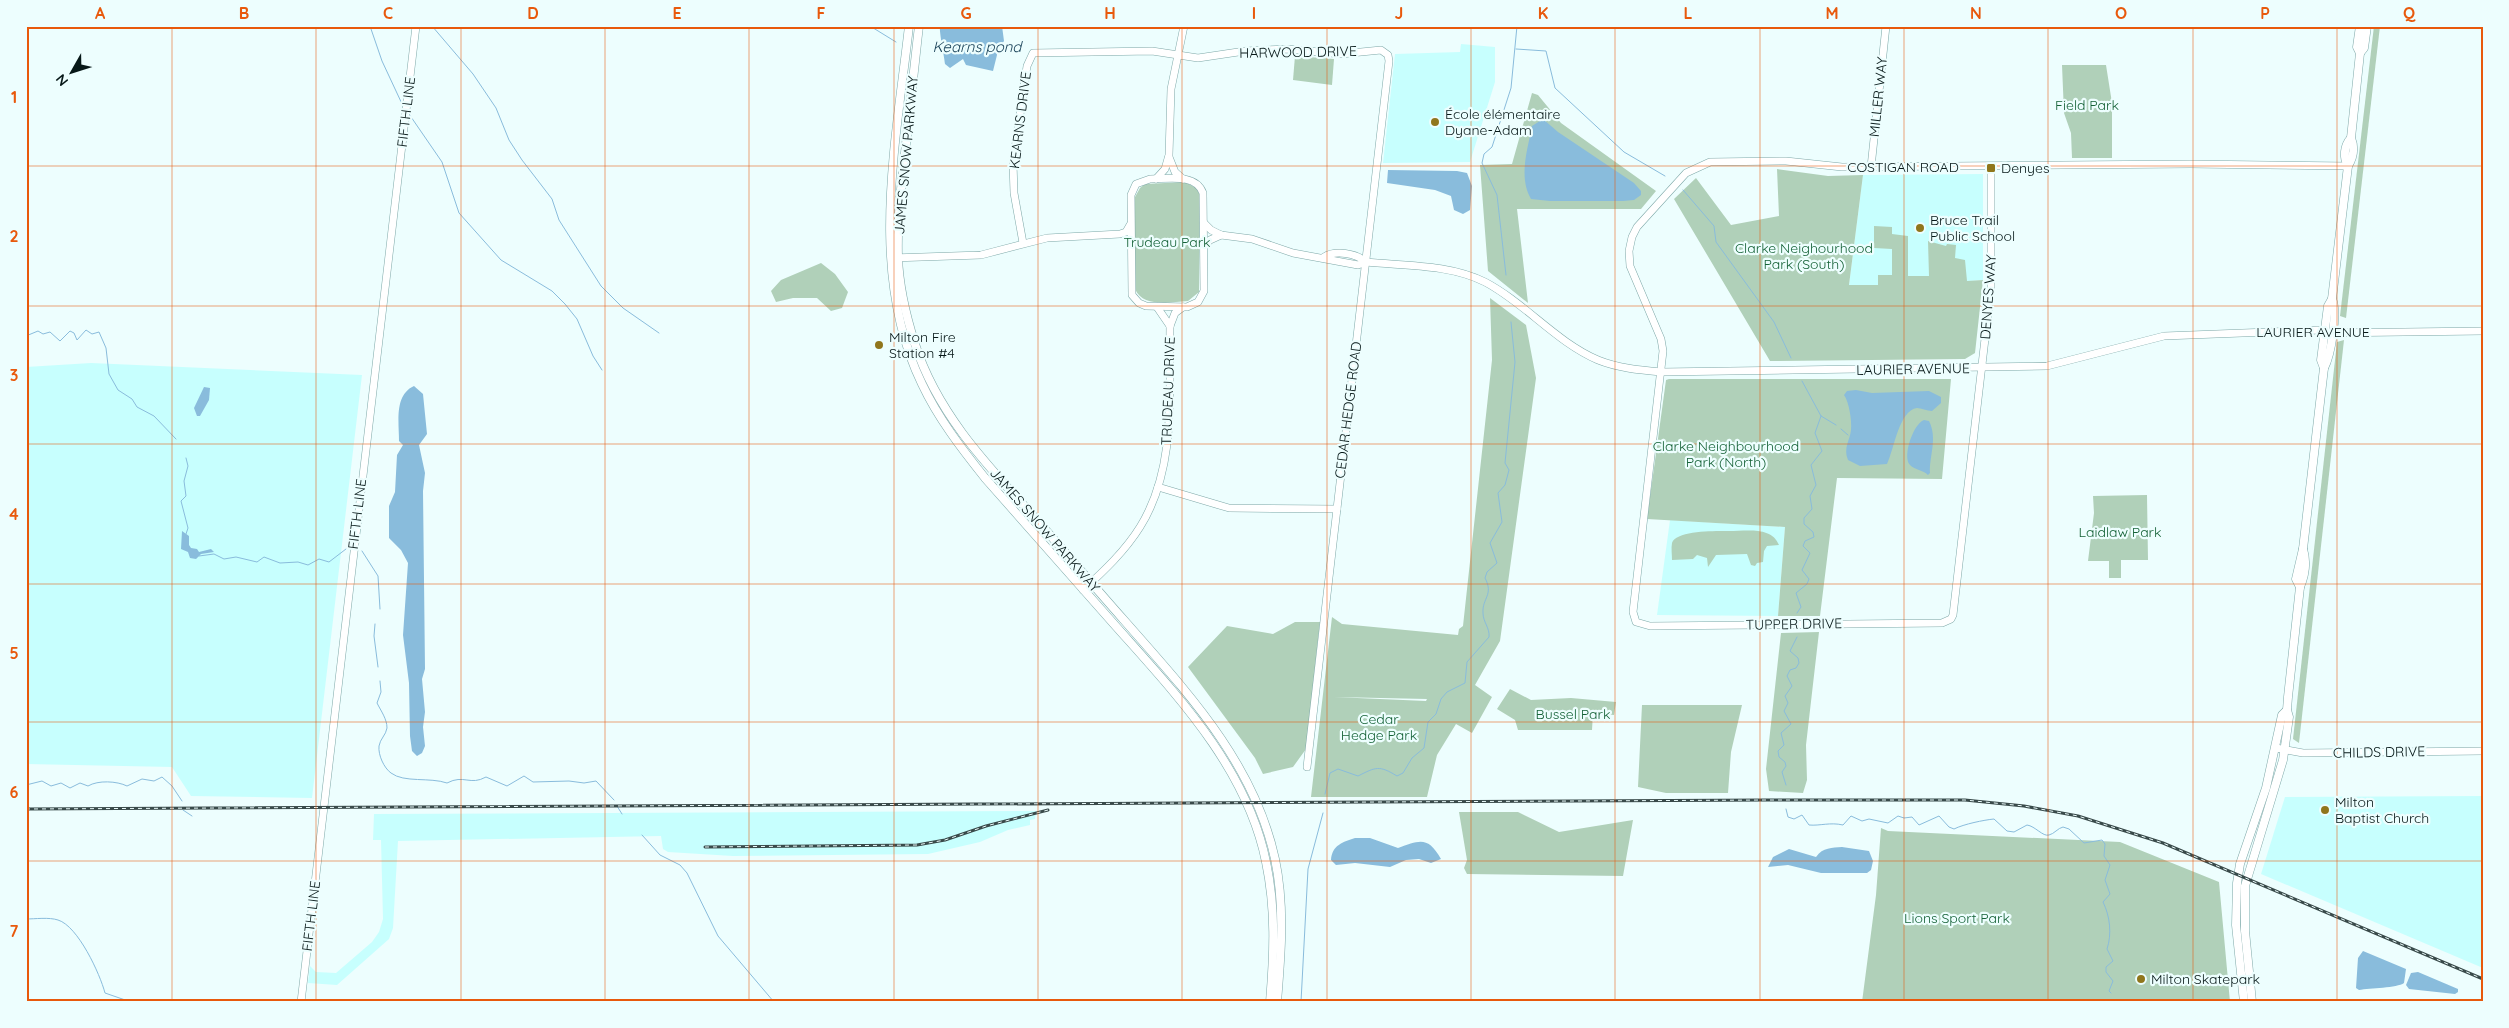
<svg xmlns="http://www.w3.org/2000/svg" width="2509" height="1028" font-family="Quicksand,sans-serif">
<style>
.built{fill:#c7fffe}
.green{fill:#b0d0b9;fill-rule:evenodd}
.water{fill:#89bcdc}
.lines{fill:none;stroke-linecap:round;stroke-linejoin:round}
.stream{stroke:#89bcdc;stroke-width:1}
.tertiary-casing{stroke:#7ea8a8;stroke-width:8}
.secondary-casing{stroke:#7ea8a8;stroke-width:9}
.tertiary{stroke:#fff;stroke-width:7}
.secondary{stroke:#fff;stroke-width:8}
.rail-casing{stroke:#394a4a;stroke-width:3}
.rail{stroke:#edfefe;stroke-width:1;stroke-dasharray:4;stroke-linecap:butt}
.grid{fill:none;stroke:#e8590c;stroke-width:1;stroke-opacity:0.55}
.poi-dot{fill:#90761c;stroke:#edfefe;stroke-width:2}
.labels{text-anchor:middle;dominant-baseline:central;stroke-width:4.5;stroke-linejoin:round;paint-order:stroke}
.street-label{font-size:14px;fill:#071818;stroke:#edfefe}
.park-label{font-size:14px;fill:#156237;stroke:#edfefe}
.poi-label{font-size:14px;fill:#071818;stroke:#edfefe;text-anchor:start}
.water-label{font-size:15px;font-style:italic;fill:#163f56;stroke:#edfefe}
.neatline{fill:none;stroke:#e8590c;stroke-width:2}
.grid-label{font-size:16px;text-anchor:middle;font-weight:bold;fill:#e8590c}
</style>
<rect width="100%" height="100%" fill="#edfefe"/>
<!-- built -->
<g class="built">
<path d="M2259,26H2353V28L2259,29Z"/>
<path d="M1461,44L1495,47V82L1470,162L1383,163L1395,54L1460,52Z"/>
<path d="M1983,174V280L1920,285H1849L1863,175Z"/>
<path d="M91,363L362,375L312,798L191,796L172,767L26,764V367Z"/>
<path d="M1670,520L1785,527L1778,616L1657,615Z"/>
<path d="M2483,796V968L2261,874L2285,797Z"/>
<path d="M1036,811L1035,819L1030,820V825L1008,830L980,842L928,854L733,856L668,852L663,849L661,836L398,841L393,928L389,939L337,985L308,983L310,966L316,972L336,973L372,942L379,932L383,919L381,840H373L374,814Z"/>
</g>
<!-- green -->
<g class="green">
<path d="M2374,26H2380L2346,318L2340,316Z"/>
<path d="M1295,56L1334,59L1332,85L1293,80Z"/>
<path d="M2062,65H2106L2112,103V158H2072L2071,133L2064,113Z"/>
<path d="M1532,93L1538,95L1561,123L1656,191L1641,209H1517L1528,303L1488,271L1480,165L1512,164Z"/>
<path d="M1777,169L1828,176L1863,175L1849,285H1878V275H1892V249L1874,248V226L1892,227V234L1908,236V276H1929L1928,241L1946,246L1947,244L1956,245L1955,258L1965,260L1967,281L1983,280L1975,353L1965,359L1770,361L1674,199L1696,178L1731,225L1779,216Z"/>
<path d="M1185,182L1196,188L1200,195L1199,292L1188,301C1170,302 1143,308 1135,289V197L1140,188L1145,184Z"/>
<path d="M821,263L835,274L848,292L842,308L831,311L817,298H793L776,302L771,291L781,280Z"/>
<path d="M1490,298L1526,325L1536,378L1500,641L1475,685L1492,697L1472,733L1456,724L1437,755L1427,797H1311L1332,617L1342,624L1458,635L1459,629L1463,626L1492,360ZM1334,697L1427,699L1426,701Z"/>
<path d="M2344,340L2299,743L2293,739L2337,342Z"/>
<path d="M1669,379H1951L1942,479L1837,478L1820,616H1778L1785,527L1647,519L1666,380Z"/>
<path d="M2147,495L2148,560H2121V578H2109V561H2088L2094,513L2093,496Z"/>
<path d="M1729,531C1746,531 1772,526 1779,545L1767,546L1764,551L1763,562L1757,563L1755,566L1751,565L1747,554L1716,555L1708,567L1707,558L1697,555L1693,559L1672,560C1672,555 1671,548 1672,543C1676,530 1717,531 1729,531Z"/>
<path d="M1295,622H1320L1306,749L1293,767L1263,774L1255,758L1188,667L1227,626L1273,634Z"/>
<path d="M1819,632L1806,745L1807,780L1803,793L1769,791L1766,769L1781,633Z"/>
<path d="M1510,689L1531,700L1571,698L1616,702L1614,715L1593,713L1592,730H1518L1515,720L1497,709Z"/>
<path d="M1642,705H1742L1731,752L1728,793H1666L1638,787Z"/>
<path d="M1459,812H1518L1559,832L1633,820L1623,876L1467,874L1464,868L1467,860Z"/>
<path d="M1881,828L1888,831L2120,842L2219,882L2230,1002H1862L1876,895Z"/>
</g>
<!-- water -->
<g class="water">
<path d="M940,26H1002L1004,41L1000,47L996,48L997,55L993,71L966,65L963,59L950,68L945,64C944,54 939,32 940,26Z"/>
<path d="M1543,119L1558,132L1634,183L1641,191V195L1634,200L1623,201H1550L1531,199C1518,177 1528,148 1532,126Z"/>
<path d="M1388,170L1457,171L1467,173L1472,186L1470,210L1463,214L1454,210L1451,196L1435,190L1387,183Z"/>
<path d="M414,386L423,394L427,434L419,445L425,473L423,491L425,669L422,679L425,712L423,727L425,746L422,753L417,756L412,751L410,736L409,683L403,635L408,563L401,550L389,538V506L395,492L397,455L403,445L399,441C399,422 394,395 414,386Z"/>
<path d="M204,387L210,388L209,400L200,416H197L194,408Z"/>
<path d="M1856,390L1872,393L1929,391L1941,397V403L1932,411C1927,411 1921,408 1917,408C1899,410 1894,450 1887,464L1860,466L1848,460C1843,448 1850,440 1851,430C1852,420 1849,402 1844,395L1847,391Z"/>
<path d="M1924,420L1929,421C1938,439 1929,456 1930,473L1928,475C1923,470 1915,470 1910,465C1902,457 1913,424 1924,420Z"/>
<path d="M182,531L189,536V545L191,548L197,549L199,552L211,549L214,552L201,554L196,559L190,558L188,552L181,549Z"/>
<path d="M1355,838H1370L1398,848C1420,840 1428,836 1441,859L1431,863L1419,859L1406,860L1390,867L1355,863L1336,865L1331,860C1332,845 1343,842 1355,838Z"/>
<path d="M1842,847L1869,851L1873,861L1871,870L1867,873H1821L1788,865L1768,867L1773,857L1789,849L1816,857C1823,847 1832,848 1842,847Z"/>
<path d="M2363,951L2406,969L2404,983C2397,988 2370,988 2359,990L2356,988L2358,958Z"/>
<path d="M2418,972L2458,989V992L2455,994L2409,989L2406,985L2411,973Z"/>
</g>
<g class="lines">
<!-- stream -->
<g class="stream">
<path d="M370,26L382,61L403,106"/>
<path d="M432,26L473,74L496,108L509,140L522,160L552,199L559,220L601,286L623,308L659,333"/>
<path d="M870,26L896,42"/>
<path d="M1516,49L1546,51L1555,88L1624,152L1665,176"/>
<path d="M409,114L442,162L459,213L501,260L552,291L565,304L577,319L593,356L602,370"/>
<path d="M1683,190L1714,226L1716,242L1774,322L1791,358"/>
<path d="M1506,275L1497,195L1482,163L1484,154L1492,147L1511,88L1517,26"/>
<path d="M26,336L38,331L43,334L50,332L60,341L70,331L74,333L77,340L86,330L92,334L99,332L106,348L109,374L118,390L132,399L137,407L154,416L176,439"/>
<path d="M1802,381L1821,416L1836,425"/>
<path d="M1841,429L1848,435"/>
<path d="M186,458L188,466L184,481L186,496L181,501L188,528L186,534"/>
<path d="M362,551L378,576L380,609"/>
<path d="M199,556L214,554L224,559L236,557L257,562L264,557L280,563L298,562L308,565L319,559L329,562L346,549"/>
<path d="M1797,613L1801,607L1796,593L1807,584L1809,579L1802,570L1810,553L1803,546L1805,541L1814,537L1813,532L1804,524V518L1812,509L1810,496L1816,485L1811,465L1822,451L1815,433L1821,416"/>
<path d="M375,624L374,636L378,667"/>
<path d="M380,681L381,692L377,703C381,711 387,719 387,728C386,735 380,739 379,746C378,755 384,768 391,773C404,783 430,777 447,783C464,774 470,786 486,777L507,786L524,776L533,782L569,781L584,783L596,781L614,800"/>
<path d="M26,785L42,781L51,786L61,783L70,788L80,783L88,786C98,780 117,781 127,786L142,779L154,781L162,777L172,786L182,801"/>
<path d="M1786,785L1782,772L1786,766L1785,762L1779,757L1778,751L1784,745L1781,733L1791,724L1784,711L1788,703L1785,696L1792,686L1787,676L1790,670L1796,668L1799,663L1798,658L1790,651L1797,637"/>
<path d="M1325,794L1330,773L1338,769L1358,776C1376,767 1379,765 1397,776L1403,773L1412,758L1424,748L1428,722L1436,714L1441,699L1447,692L1465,683L1467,662L1489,637C1490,628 1483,622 1483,613C1482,598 1494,595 1485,578L1487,572L1497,563L1490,543L1502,522L1498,493L1505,485L1509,470L1505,463L1515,362L1511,322"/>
<path d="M617,806L622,814"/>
<path d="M1786,809L1788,817L1794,819L1802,815L1809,825C1820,826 1830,822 1843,825L1851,816L1862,821L1869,819L1888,823L1898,816L1904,818L1912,817L1919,825L1939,816L1949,827L1954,829C1964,824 1984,820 1994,819L2007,831L2014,832L2027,825C2035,826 2043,837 2049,835C2054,834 2058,828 2063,827L2069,829L2084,843L2102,840L2105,844L2104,856L2110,865L2105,880L2110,894L2103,902C2110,916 2112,934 2107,949L2113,961L2106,967V972L2113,981L2109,991L2111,993"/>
<path d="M183,810L192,816"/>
<path d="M642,835L660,855L680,865L687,873L718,936L774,1002"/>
<path d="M26,919C35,919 49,917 58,920C78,926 100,974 105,993L131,1002"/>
<path d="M1301,1002L1308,869L1323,813"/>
</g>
<defs>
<g id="tertiary">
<path d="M1169,157L1175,172L1183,179"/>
<path d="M1991,166V287L1953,615L1951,619L1942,623L1650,626L1636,622L1633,612L1663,351L1661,339L1630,266L1629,251L1632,237L1637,227L1686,173L1710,162L1786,161L1842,167L2190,164L2348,166"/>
<path d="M1871,167L1886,26"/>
<path d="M1150,179C1168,179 1196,173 1203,193L1204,291L1198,302L1187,307L1146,306L1139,303L1132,295L1131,195L1136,184Z"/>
<path d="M1156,179L1165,169L1169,155L1171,89L1184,26"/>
<path d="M1204,223L1211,230L1221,235L1252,239L1293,253L1358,265L1366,262C1405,266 1449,264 1485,282C1525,303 1556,342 1598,360C1618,368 1639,370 1661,372L2047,366L2164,336L2318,330L2325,333L2483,331"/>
<path d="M1023,243L1014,193L1013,163L1027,66L1033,53L1152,51L1198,58L1245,51L1288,49L1341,54L1381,50L1388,55L1389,61L1307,767"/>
<path d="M1204,246L1210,240L1221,235"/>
<path d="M1324,257C1335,250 1356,253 1366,262"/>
<path d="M892,258L981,255L1047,238L1120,234L1126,232L1130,225"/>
<path d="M1157,307L1170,326"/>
<path d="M1158,487L1229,508L1337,509"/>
<path d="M1083,590C1104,571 1125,551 1140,527C1177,468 1169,392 1170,326L1175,313L1183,307"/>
<path d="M2276,748L2303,753L2483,751"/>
<path d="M301,1002L416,26"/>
</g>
<g id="secondary">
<path d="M909,26C896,143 868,273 922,384C938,418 961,448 985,478C1027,526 1070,574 1113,623C1175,693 1247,767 1266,862C1276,910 1274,954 1270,1002"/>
<path d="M919,26C914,68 910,110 905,153C901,187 897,222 898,257C899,286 906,316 915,344C936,410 983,461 1029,511C1061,547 1091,583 1123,619C1186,691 1254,762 1275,859C1285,906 1281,954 1277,1002"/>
<path d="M2360,53L2364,48L2367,26"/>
<path d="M2348,166C2343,157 2344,146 2351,138"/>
<path d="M2324,368L2321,360L2328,306L2332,299"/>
<path d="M2300,587L2296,579L2303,549L2324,368C2331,355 2338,312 2332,299L2348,166C2354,156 2355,148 2351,138L2360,53L2357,47L2360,26"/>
<path d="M2244,1002L2236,925L2237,883L2240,864L2266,788L2282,715L2287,710"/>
<path d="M2252,1002L2245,931V886L2283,760L2289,717L2287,710L2288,697L2300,587C2305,575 2307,562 2303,549"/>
</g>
</defs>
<!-- tertiary casing -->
<use href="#tertiary" class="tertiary-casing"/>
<!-- secondary casing -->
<use href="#secondary" class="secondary-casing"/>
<!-- tertiary -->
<use href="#tertiary" class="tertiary"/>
<!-- secondary -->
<use href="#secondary" class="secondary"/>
<defs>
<g id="rail">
<path d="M26,809L1767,800H1965L2024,806L2078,816L2163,843L2483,979"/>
<path d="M705,847L917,845L945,840L986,826L1048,810"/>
</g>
</defs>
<!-- rail casing -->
<use href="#rail" class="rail-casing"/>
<!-- rail -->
<use href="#rail" class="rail"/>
</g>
<!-- grid -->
<path class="grid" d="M172,26V1002M316,26V1002M461,26V1002M605,26V1002M749,26V1002M894,26V1002M1038,26V1002M1182,26V1002M1327,26V1002M1471,26V1002M1615,26V1002M1760,26V1002M1904,26V1002M2048,26V1002M2193,26V1002M2337,26V1002M26,166H2483M26,306H2483M26,444H2483M26,584H2483M26,722H2483M26,861H2483"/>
<!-- markers -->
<g class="poi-dot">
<circle cx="1435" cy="122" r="5"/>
<rect x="1986" y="163" width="10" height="10" rx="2.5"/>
<circle cx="1920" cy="228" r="5"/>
<circle cx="879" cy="345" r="5"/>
<circle cx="2325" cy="810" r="5"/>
<circle cx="2141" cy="979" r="5"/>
</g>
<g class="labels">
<!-- street labels -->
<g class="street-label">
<text transform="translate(1298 52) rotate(-1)">HARWOOD DRIVE</text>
<text transform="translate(1878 97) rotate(-84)">MILLER WAY</text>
<text transform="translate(406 112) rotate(-83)">FIFTH LINE</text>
<text transform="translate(1020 120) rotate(-83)">KEARNS DRIVE</text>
<text transform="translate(906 155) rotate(-85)">JAMES SNOW PARKWAY</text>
<text x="1903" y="167">COSTIGAN ROAD</text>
<text transform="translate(1988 297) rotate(-86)">DENYES WAY</text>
<text x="2313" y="332">LAURIER AVENUE</text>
<text transform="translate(1913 369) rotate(-1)">LAURIER AVENUE</text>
<text transform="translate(1168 391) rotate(-88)">TRUDEAU DRIVE</text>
<text transform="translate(1348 410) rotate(-83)">CEDAR HEDGE ROAD</text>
<text transform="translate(357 514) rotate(-83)">FIFTH LINE</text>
<text transform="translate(1045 530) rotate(49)">JAMES SNOW PARKWAY</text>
<text transform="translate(1794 624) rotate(-1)">TUPPER DRIVE</text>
<text transform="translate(2379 752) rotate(-1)">CHILDS DRIVE</text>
<text transform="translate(311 916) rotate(-83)">FIFTH LINE</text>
</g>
<!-- park labels -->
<g class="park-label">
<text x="2087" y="105">Field Park</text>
<text x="1167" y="242">Trudeau Park</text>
<text x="1804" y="248">Clarke Neighourhood<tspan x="1804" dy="16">Park (South)</tspan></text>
<text x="1726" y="446">Clarke Neighbourhood<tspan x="1726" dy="16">Park (North)</tspan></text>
<text x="2120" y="532">Laidlaw Park</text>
<text x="1573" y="714">Bussel Park</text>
<text x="1379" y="719">Cedar<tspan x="1379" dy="16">Hedge Park</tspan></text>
<text x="1957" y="918">Lions Sport Park</text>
</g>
<!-- poi labels -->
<g class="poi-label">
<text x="1445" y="114">École élémentaire<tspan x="1445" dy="16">Dyane-Adam</tspan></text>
<text x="2001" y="168">Denyes</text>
<text x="1930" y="220">Bruce Trail<tspan x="1930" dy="16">Public School</tspan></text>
<text x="889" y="337">Milton Fire<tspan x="889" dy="16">Station #4</tspan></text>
<text x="2335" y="802">Milton<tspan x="2335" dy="16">Baptist Church</tspan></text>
<text x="2151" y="979">Milton Skatepark</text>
</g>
<!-- water labels -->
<g class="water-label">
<text x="977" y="46">Kearns pond</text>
</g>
</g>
<!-- border -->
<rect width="2509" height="1028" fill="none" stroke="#edfefe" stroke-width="55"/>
<!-- north arrow -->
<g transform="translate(72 72) rotate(231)" stroke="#edfefe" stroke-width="4" paint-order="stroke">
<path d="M0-4L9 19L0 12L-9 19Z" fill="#071818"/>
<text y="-8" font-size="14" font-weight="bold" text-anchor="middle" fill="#071818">N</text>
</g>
<rect x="28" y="28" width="2454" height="972" class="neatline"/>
<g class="grid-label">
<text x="100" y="19">A</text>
<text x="244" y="19">B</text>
<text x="388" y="19">C</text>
<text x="533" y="19">D</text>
<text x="677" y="19">E</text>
<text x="821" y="19">F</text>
<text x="966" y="19">G</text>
<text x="1110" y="19">H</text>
<text x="1254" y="19">I</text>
<text x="1399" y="19">J</text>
<text x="1543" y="19">K</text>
<text x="1688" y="19">L</text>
<text x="1832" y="19">M</text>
<text x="1976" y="19">N</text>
<text x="2121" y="19">O</text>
<text x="2265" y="19">P</text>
<text x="2409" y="19">Q</text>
<text x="14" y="103">1</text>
<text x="14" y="242">2</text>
<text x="14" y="381">3</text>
<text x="14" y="520">4</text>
<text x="14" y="659">5</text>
<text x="14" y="798">6</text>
<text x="14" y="937">7</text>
</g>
</svg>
